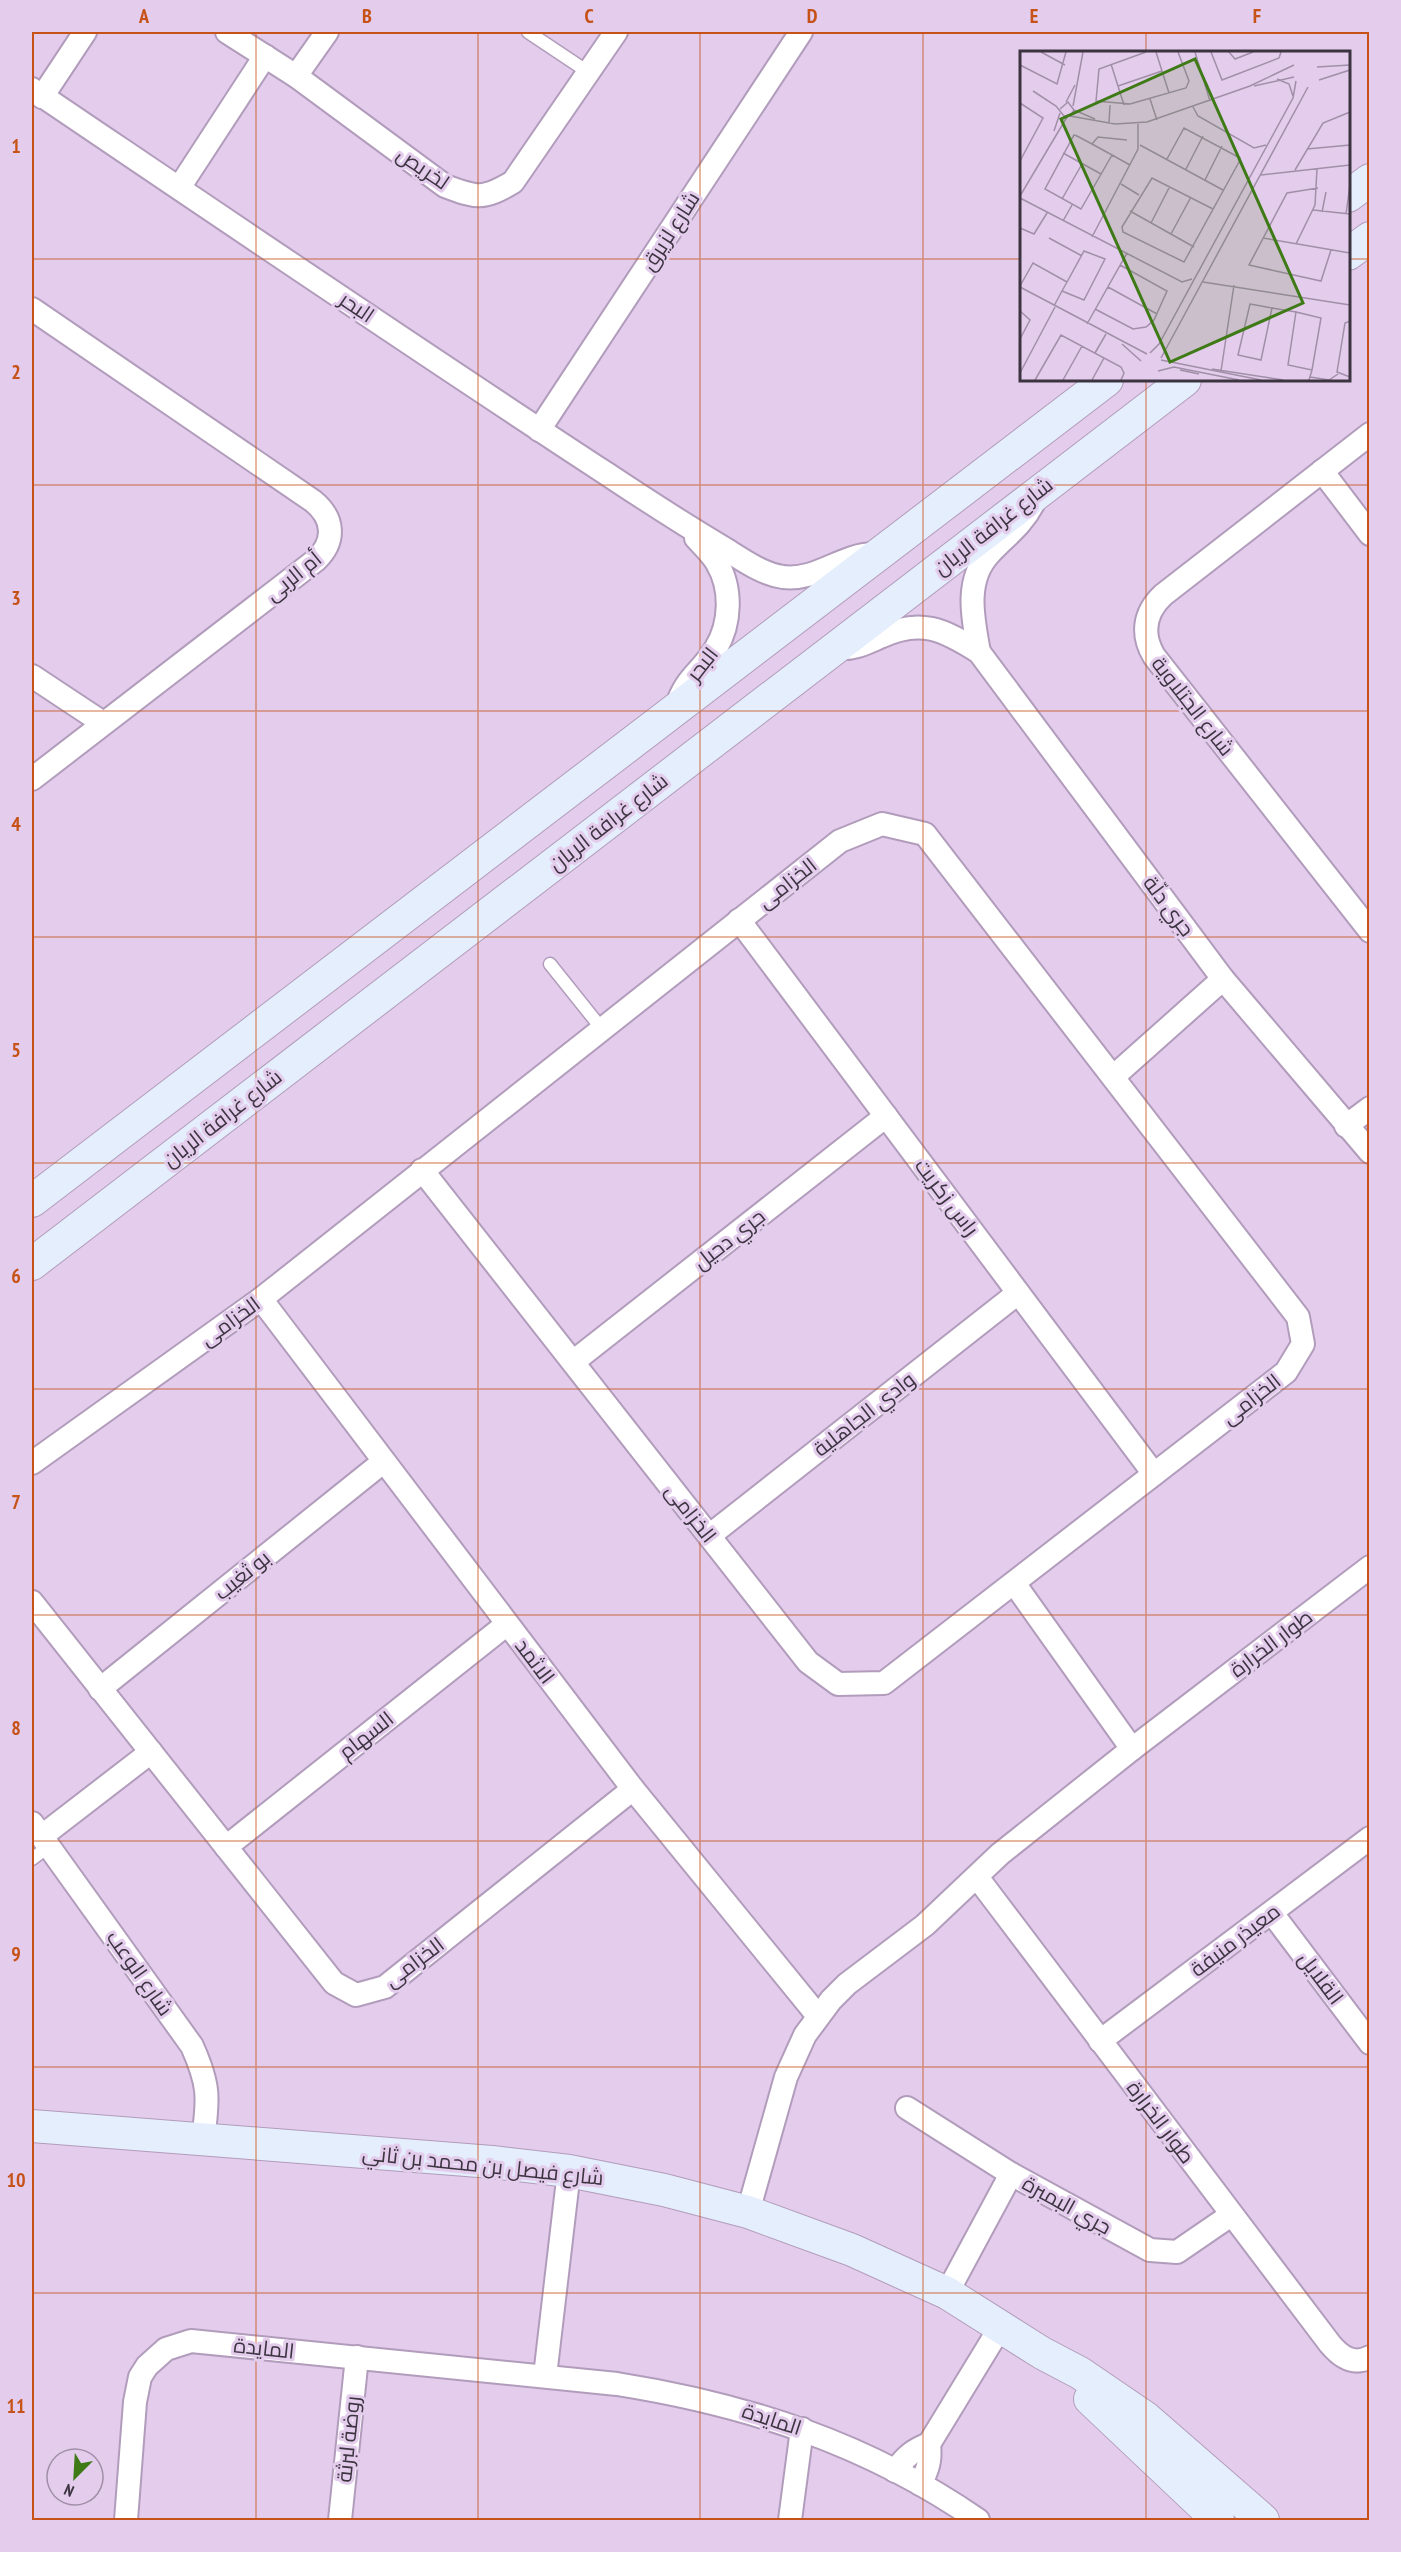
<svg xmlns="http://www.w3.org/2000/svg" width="1401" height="2552" font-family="'PT Sans Narrow',Cairo,sans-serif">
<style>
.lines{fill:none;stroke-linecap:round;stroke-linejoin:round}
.lane-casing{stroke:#b29cbb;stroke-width:15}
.street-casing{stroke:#b29cbb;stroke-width:26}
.secondary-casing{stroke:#b29cbb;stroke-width:34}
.lane{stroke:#fff;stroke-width:12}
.street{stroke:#fff;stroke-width:22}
.secondary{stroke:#e5eefc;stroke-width:32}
.grid{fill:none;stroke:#c65217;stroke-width:1.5;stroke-opacity:0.55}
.labels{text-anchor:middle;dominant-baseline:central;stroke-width:6;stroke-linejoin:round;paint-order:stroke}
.street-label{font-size:21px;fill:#3d3441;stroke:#e3ccec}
.inset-road{fill:none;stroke:#a18fa8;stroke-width:1.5}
.view{fill:#3e7a15;fill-opacity:0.15;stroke:#3e7a15;stroke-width:3}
.inset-edge{fill:none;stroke:#3d3441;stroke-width:3}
.neatline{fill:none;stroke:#c65217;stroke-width:2}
.grid-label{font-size:20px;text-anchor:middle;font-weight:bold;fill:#c65217}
</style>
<rect width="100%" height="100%" fill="#e3ccec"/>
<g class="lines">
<defs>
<g id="lane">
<path d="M528,32L588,72"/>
<path d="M550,964L602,1029"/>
<path d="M32,1859L49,1846"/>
</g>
<g id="street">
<path d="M227,32L296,76"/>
<path d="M327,32L296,76L445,186C477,198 483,200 513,182L616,32"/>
<path d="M32,89C223,218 414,348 607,474C646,500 685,525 725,549C743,560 762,574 783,577C817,581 841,555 873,554"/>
<path d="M42,97L85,32"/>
<path d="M179,188L265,56"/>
<path d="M32,309L313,501C334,518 336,541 316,560L32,779"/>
<path d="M539,430L801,32"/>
<path d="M1370,434L1163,595C1144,613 1141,634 1154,656L1370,931"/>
<path d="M1322,471L1370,534"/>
<path d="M840,648C855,649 866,643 880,637C920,618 943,629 979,652L1223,979L1370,1152"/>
<path d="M979,652C973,619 964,580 990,553C1006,536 1022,525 1033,504"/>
<path d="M32,676L103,723"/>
<path d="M676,708C686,676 701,673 716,648C731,623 732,588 717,563C712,554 703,546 696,538"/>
<path d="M739,920L1154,1474"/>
<path d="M1113,1077L1223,979"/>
<path d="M1346,1126L1370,1108"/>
<path d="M261,1299L633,1789L818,2016"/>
<path d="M573,1362L886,1116"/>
<path d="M32,1463L261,1299L840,841L882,824L925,834L1298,1317L1303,1344L1286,1372L884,1683L838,1684L808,1662L422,1170"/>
<path d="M709,1536L1018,1293"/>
<path d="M1014,1583L1132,1749"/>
<path d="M32,1602L334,1983L356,1995L385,1987L633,1789"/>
<path d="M100,1689L383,1462"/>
<path d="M32,1823L192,2046C209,2084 209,2097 203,2139"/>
<path d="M42,1836L151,1752"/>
<path d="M226,1847L507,1624"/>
<path d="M977,1877L1330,2344C1340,2356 1353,2366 1370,2357"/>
<path d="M1272,1913L1370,2043"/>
<path d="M1100,2041L1370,1838"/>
<path d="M907,2108L1011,2174L1150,2250L1177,2252L1231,2215"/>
<path d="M748,2212L786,2077L805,2035L831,2000L847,1984L925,1925L1000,1854L1132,1749L1370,1567"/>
<path d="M947,2293L1011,2174"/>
<path d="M545,2376L569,2171"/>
<path d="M895,2471C905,2457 913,2450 929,2444L1001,2326"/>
<path d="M920,2484C928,2470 931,2460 929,2444"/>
<path d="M126,2520L135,2402L140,2377L147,2366L166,2349L191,2341L617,2384C749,2405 868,2444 978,2520"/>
<path d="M340,2520L357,2357"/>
<path d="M790,2520L802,2429"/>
</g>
<g id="secondary">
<path d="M1348,196L1370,180"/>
<path d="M1348,254L1370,238"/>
<path d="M32,1201L1107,380"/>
<path d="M32,1264L1185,380"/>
<path d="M32,2126L492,2162L569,2171L664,2190L748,2212L852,2250L947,2293L1042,2353L1080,2373L1146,2418L1263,2520"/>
<path d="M1090,2399L1218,2520"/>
</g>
</defs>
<!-- lane casing -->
<use href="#lane" class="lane-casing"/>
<!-- street casing -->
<use href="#street" class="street-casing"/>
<!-- secondary casing -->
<use href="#secondary" class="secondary-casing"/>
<!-- lane -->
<use href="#lane" class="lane"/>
<!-- street -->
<use href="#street" class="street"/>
<!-- secondary -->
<use href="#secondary" class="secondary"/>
</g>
<!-- grid -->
<path class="grid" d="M256,32V2520M478,32V2520M700,32V2520M923,32V2520M1146,32V52M32,259H1022M1348,259H1370M1146,380V2520M32,485H1370M32,711H1370M32,937H1370M32,1163H1370M32,1389H1370M32,1615H1370M32,1841H1370M32,2067H1370M32,2293H1370"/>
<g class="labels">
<!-- street labels -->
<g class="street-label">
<text transform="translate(423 168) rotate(34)">لخريص</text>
<text transform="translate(670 231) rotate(-57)">شارع لزيرق</text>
<text transform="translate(357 307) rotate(34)">البحر</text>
<text transform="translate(993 526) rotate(-38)">شارع غرافة الريان</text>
<text transform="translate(293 576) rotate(-39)">أم الربى</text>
<text transform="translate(702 664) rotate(-52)">البحر</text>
<text transform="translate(1193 706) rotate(52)">شارع الجتلاوية</text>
<text transform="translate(608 822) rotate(-38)">شارع غرافة الريان</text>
<text transform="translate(787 883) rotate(-38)">الخزامى</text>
<text transform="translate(1169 906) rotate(53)">جري دلّة</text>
<text transform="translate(222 1118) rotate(-38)">شارع غرافة الريان</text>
<text transform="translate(947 1197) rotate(53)">راس زكريت</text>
<text transform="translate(729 1239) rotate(-38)">جري دحيل</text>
<text transform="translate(230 1321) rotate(-36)">الخزامى</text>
<text transform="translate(1251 1399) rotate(-38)">الخزامى</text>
<text transform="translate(864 1414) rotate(-38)">وادي الجاهلية</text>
<text transform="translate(691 1513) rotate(52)">الخزامى</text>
<text transform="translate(242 1575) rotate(-39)">بو ثغيب</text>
<text transform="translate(1271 1643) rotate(-37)">طوار الخرارة</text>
<text transform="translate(535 1661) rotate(53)">الاثمد</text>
<text transform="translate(366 1735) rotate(-38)">السهام</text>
<text transform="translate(1235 1940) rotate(-37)">معيذر منيفة</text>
<text transform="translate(414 1962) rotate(-37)">الخزامى</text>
<text transform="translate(140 1973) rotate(55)">شارع الوعب</text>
<text transform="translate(1321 1978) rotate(53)">القلايل</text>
<text transform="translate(1161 2122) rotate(53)">طوار الخرارة</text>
<text transform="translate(483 2165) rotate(6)">شارع فيصل بن محمد بن ثاني</text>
<text transform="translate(1067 2205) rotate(29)">جري البمبرة</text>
<text transform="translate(264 2348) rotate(6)">المايدة</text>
<text transform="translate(772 2419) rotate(18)">المايدة</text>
<text transform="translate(348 2439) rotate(-84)">روضة لبرثة</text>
</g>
</g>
<!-- overview -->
<g transform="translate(1020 51)">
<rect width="330" height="330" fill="#e3ccec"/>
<path class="inset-road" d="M21,1L45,14M126,1L79,18L76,50L110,53L166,37L169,30L158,1M136,1L149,42M175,1L190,50M191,1L202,29L259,7L261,1M209,1L215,8L233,1M91,13L104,54M0,14L37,33L46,1M297,16L330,14M257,28L269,33L273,45M299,29L330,19M98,35L142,20M234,35L274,26M13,40L36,55L44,65L51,64L54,59L48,51L40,58M130,48L137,69M46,51L55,34M0,52L23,67L0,110M53,55L63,1M173,56L178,65L234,97L246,94M54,59L75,68M50,65L95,73L127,71L230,35L274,14M89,72L90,54M34,80L40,62M72,93L78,86L107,89M120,94L203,139M287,98L330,94M43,102L81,123M92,104L61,158L25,138L54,84L57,85L72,93L92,104L110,114M147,108L164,77L220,107L219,111L164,211L103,181L102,176L132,127L193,158M166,118L183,85M275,119L303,72L330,61M241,124L330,114M185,129L202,95M101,133L119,144M298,137L267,142L229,214L301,230L311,199M0,145L47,66M0,147L162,231L172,228M42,148L62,113M293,159L330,163M110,160L174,196M302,161L306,141M326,163L330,134M43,170L52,154M131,172L150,135M0,177L14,183L27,162M151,183L171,146M72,186L118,98V73M29,187L62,205M243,187L330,202M276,193L295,154L297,118M183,231L330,254M0,235L13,212L47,231M0,236L127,303M88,236L137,263M230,253L252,257L241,309L218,304ZM34,255L42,240L47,231L64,200L85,208L64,249L42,240M252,257L276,261M75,258L113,278L126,276L134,269L147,240L100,214M0,260L10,269L0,288M330,270L325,272L317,321L330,326M67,273L107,202M102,293L121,310M75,302L86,283M130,302L139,293L273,47L276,30M141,307L288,36M141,309L241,329M192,318L263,329M160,319L179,323M138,320L154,316L219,329M201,320L214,234M0,322L35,256M290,326L309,329L318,323M15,329L41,284L101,316L104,322L101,329M43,329L62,295M72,329L84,307M289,329L292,319L301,267L276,261L268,314L292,319"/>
<path class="view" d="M175,8L283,252L150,311L41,68Z"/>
<rect width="330" height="330" class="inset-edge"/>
</g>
<!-- border -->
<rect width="1401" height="2552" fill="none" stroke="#e3ccec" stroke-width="66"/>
<!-- north arrow -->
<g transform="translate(75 2477) rotate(204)"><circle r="28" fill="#e3ccec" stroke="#a18fa8" stroke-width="1.5"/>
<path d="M0-4.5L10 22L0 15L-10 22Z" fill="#3e7a15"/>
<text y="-9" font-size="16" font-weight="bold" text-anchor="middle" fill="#3d3441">N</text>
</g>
<rect x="33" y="33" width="1335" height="2486" class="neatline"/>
<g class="grid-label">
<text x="144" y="23">A</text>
<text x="367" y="23">B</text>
<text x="589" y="23">C</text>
<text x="812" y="23">D</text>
<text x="1034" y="23">E</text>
<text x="1257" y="23">F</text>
<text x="16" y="153">1</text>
<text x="16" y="379">2</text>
<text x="16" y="605">3</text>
<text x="16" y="831">4</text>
<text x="16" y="1057">5</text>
<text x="16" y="1283">6</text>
<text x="16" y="1509">7</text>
<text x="16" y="1735">8</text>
<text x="16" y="1961">9</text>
<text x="16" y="2187">10</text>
<text x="16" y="2413">11</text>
</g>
</svg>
